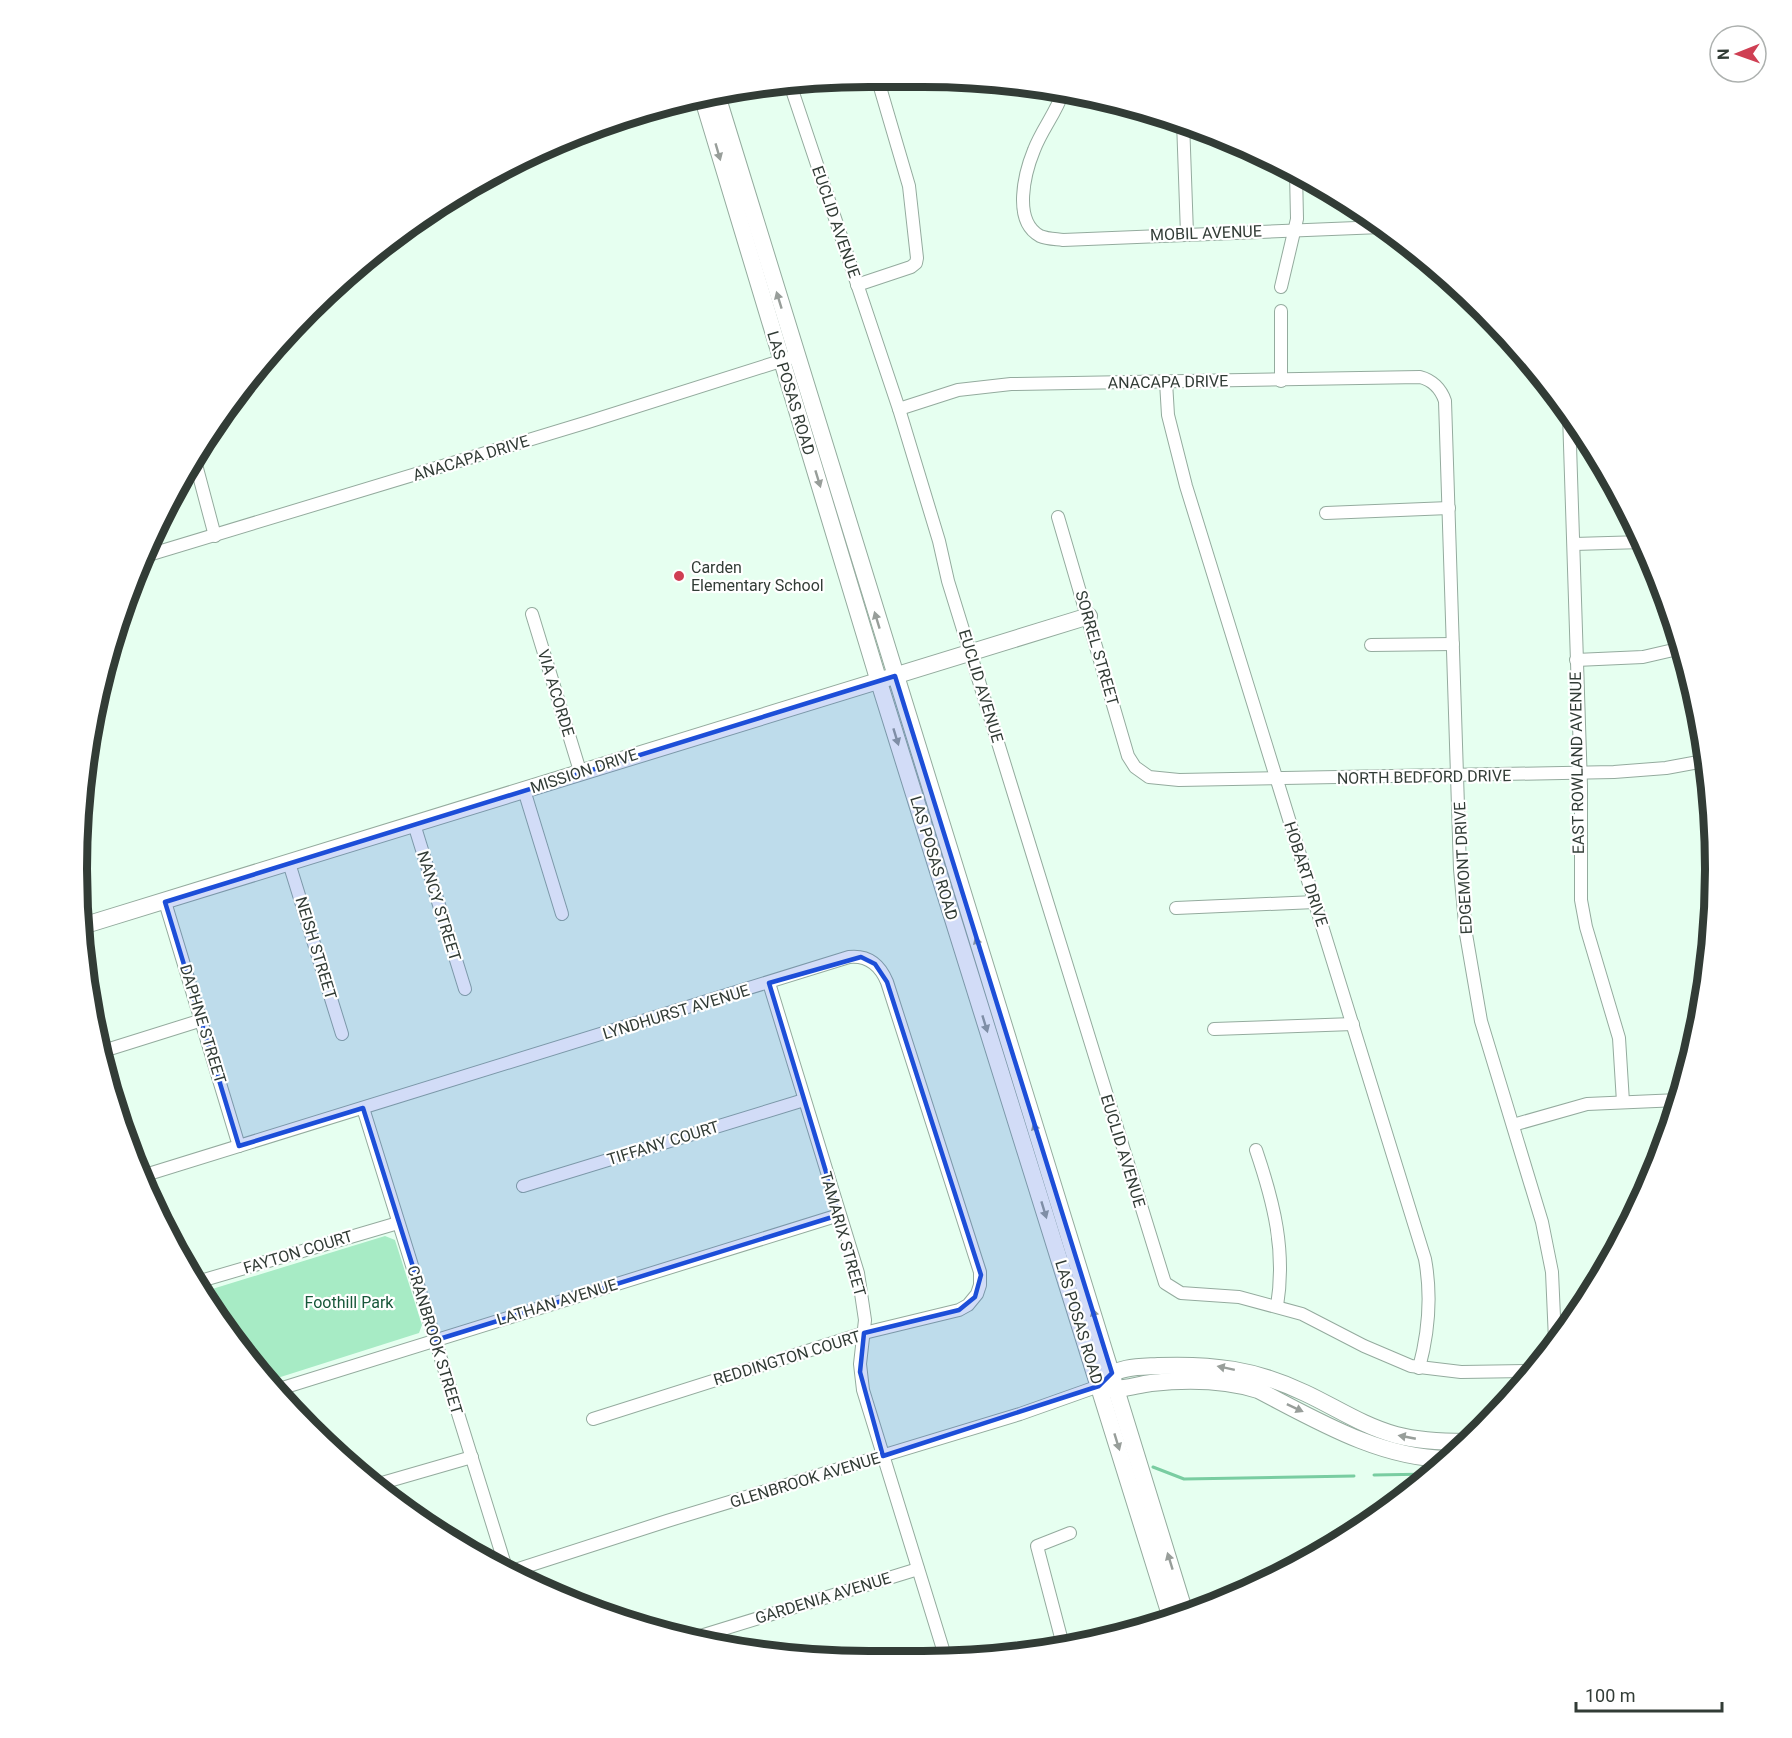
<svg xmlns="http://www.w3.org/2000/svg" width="1792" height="1738" font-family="Roboto,sans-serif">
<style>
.green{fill:#a7ebc5}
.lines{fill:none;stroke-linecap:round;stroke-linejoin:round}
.stream{stroke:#79cda1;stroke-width:3}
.street-casing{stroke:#94ab9e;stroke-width:14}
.secondary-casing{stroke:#94ab9e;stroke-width:18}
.street{stroke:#fff;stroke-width:12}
.secondary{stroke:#fff;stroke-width:16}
.oneway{fill:#989e9a}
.marked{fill:#1d4ed8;fill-opacity:0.2;stroke:#1d4ed8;stroke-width:4.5;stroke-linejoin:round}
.poi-dot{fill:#cf3f53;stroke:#fff;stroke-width:2}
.labels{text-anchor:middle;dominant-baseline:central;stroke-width:4.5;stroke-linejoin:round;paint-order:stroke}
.street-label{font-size:16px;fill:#323c36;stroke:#fff}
.poi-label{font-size:16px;fill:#323c36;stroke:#fff;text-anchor:start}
.park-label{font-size:16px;fill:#17573a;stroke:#fff}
.rim{fill:none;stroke:#323c36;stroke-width:8}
</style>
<rect width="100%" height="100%" fill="#e6fff0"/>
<!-- green -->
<path class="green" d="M385,1236L395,1240L422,1325L419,1333L268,1381C242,1354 220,1327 209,1290Z"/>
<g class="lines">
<!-- stream -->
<g class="stream">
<path d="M1153,1467L1184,1479L1354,1476"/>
<path d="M1374,1475L1431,1474"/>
</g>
<defs>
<g id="street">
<path d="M790,84L899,409L939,541L948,581L1165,1283L1181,1293L1239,1297L1302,1314L1364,1346L1411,1366L1461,1372L1534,1371"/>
<path d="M792,89L808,83"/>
<path d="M1063,92C1056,113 1042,129 1034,150C1025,172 1012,221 1040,236C1047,239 1056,239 1063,240L1381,227"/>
<path d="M1183,121L1187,234"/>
<path d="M857,285L911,267L916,263L917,258L909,186L877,77"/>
<path d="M1281,287L1297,219L1296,172"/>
<path d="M1281,381V311"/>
<path d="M1166,382L1168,415L1186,486L1425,1259C1432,1297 1429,1331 1419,1368"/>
<path d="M899,409L958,390L1011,384L1420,377C1432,380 1441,389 1445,401L1460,869L1466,934L1481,1021L1542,1222L1552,1272L1555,1340"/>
<path d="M1569,414L1581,786V900L1586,927L1619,1038L1623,1102"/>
<path d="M194,457L215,536"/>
<path d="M1326,513L1449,508"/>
<path d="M1058,517L1128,756L1135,767L1149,777L1179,780L1614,772L1666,768L1704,761"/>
<path d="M1574,544L1643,542"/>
<path d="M145,556L588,422L790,358"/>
<path d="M532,614L580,771"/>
<path d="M1371,645L1453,644"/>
<path d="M1576,660L1643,657L1682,648"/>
<path d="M1708,784L1714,824"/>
<path d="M524,790L562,914"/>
<path d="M414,824L465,989"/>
<path d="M289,863L342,1034"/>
<path d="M165,902L239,1146"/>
<path d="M1176,908L1315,902"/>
<path d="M769,983L858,1273L865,1320L860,1364L863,1390L946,1659"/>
<path d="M1214,1029L1353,1024"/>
<path d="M100,1052L202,1020"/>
<path d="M363,1108L507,1571"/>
<path d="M1513,1125L1587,1104L1679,1100"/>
<path d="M1256,1150C1274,1203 1286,1251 1277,1306"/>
<path d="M142,1176L849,957C868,955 880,965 887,982L980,1272V1285L977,1294L968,1305L959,1310L864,1333L593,1419"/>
<path d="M523,1186L804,1100"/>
<path d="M197,1282L398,1223"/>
<path d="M276,1390L839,1215"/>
<path d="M375,1485L472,1457"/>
<path d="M509,1572L667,1521L1020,1414L1099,1386"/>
<path d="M694,1638L918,1569"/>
<path d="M1063,1645L1037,1546L1070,1533"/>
</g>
<g id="secondary">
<path d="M716,92L1185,1613"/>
<path d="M702,96L879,682L1171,1618"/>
<path d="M79,927L1089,616"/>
<path d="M1106,1379C1118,1366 1141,1367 1158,1366C1212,1364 1255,1369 1305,1393C1335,1407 1363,1426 1396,1435C1419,1441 1442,1442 1465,1442"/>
<path d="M1106,1388C1122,1391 1135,1385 1151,1383C1188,1379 1223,1379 1258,1390C1316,1420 1379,1458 1447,1459"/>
</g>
</defs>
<!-- street casing -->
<use href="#street" class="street-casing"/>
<!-- secondary casing -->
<use href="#secondary" class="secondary-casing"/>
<!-- street -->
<use href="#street" class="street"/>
<!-- secondary -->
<use href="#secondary" class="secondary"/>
</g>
<!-- one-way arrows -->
<defs><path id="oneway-solid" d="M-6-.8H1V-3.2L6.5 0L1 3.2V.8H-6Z" transform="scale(1.5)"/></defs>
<g class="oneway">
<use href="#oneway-solid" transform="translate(718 152) rotate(74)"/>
<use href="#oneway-solid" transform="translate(779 300) rotate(-107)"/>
<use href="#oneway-solid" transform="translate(818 479) rotate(73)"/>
<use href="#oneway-solid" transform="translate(877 620) rotate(-107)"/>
<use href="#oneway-solid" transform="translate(896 737) rotate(73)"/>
<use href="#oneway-solid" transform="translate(978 945) rotate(-107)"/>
<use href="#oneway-solid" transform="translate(985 1024) rotate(73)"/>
<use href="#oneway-solid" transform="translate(1036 1131) rotate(-107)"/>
<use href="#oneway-solid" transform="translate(1044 1210) rotate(73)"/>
<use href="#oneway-solid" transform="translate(1095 1317) rotate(-107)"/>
<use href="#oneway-solid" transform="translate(1226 1368) rotate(-168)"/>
<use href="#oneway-solid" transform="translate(1295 1408) rotate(25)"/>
<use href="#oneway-solid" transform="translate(1407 1437) rotate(-169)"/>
<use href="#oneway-solid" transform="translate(1117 1442) rotate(73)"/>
<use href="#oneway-solid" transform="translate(1170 1561) rotate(-107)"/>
</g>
<!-- marked area -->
<path class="marked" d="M895,676L1112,1373L1099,1386L883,1456L860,1372L864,1333L959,1310L975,1297L981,1275L887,982L875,964L861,957L769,983L839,1215L436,1340L363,1108L239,1146L165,902Z"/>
<!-- markers -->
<circle class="poi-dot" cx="679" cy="576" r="6"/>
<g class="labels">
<!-- street labels -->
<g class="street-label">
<text transform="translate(836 222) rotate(71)">EUCLID AVENUE</text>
<text transform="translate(1206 233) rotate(-2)">MOBIL AVENUE</text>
<text transform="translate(1168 382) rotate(-1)">ANACAPA DRIVE</text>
<text transform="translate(791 393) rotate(73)">LAS POSAS ROAD</text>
<text transform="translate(471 458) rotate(-17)">ANACAPA DRIVE</text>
<text transform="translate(1097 648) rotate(74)">SORREL STREET</text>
<text transform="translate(981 686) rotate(73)">EUCLID AVENUE</text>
<text transform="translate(556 693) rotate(73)">VIA ACORDE</text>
<text transform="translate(1577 763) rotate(-91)">EAST ROWLAND AVENUE</text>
<text transform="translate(584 771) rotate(-18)">MISSION DRIVE</text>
<text transform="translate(1424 777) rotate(-1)">NORTH BEDFORD DRIVE</text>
<text transform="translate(934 858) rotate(73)">LAS POSAS ROAD</text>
<text transform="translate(1463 868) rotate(-93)">EDGEMONT DRIVE</text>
<text transform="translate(1306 874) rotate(72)">HOBART DRIVE</text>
<text transform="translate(439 906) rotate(73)">NANCY STREET</text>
<text transform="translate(316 948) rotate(73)">NEISH STREET</text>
<text transform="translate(676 1012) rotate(-17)">LYNDHURST AVENUE</text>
<text transform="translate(203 1024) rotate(73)">DAPHNE STREET</text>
<text transform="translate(663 1143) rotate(-17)">TIFFANY COURT</text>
<text transform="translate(1123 1151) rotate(73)">EUCLID AVENUE</text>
<text transform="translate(843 1234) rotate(74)">TAMARIX STREET</text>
<text transform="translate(298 1252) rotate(-17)">FAYTON COURT</text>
<text transform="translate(557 1302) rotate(-17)">LATHAN AVENUE</text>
<text transform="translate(1079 1322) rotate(73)">LAS POSAS ROAD</text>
<text transform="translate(435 1340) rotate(73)">CRANBROOK STREET</text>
<text transform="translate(787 1358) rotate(-17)">REDDINGTON COURT</text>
<text transform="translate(805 1480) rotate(-17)">GLENBROOK AVENUE</text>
<text transform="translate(823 1598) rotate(-17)">GARDENIA AVENUE</text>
</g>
<!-- poi labels -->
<g class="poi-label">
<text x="691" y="567">Carden<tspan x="691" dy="18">Elementary School</tspan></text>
</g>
<!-- park labels -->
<g class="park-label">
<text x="349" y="1302">Foothill Park</text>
</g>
</g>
<!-- crop -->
<path d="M0 0H1792V1738H0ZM869 87H923A782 782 0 0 1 1705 869V869A782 782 0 0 1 923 1651H869A782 782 0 0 1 87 869V869A782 782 0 0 1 869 87Z" fill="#fff" fill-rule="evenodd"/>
<path class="rim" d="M869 87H923A782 782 0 0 1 1705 869V869A782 782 0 0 1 923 1651H869A782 782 0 0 1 87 869V869A782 782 0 0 1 869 87Z"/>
<!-- north arrow -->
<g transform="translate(1738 54) rotate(269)"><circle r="28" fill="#ffffff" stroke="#adb1af" stroke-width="1.5"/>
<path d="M0-4.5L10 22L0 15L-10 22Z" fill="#cf3f53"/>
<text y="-9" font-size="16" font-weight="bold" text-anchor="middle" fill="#323c36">N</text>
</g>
<!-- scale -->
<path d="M1576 1702v9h146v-9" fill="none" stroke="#323c36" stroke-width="3"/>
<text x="1585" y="1702" font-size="18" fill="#323c36" stroke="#ffffff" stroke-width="4.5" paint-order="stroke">100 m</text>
</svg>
